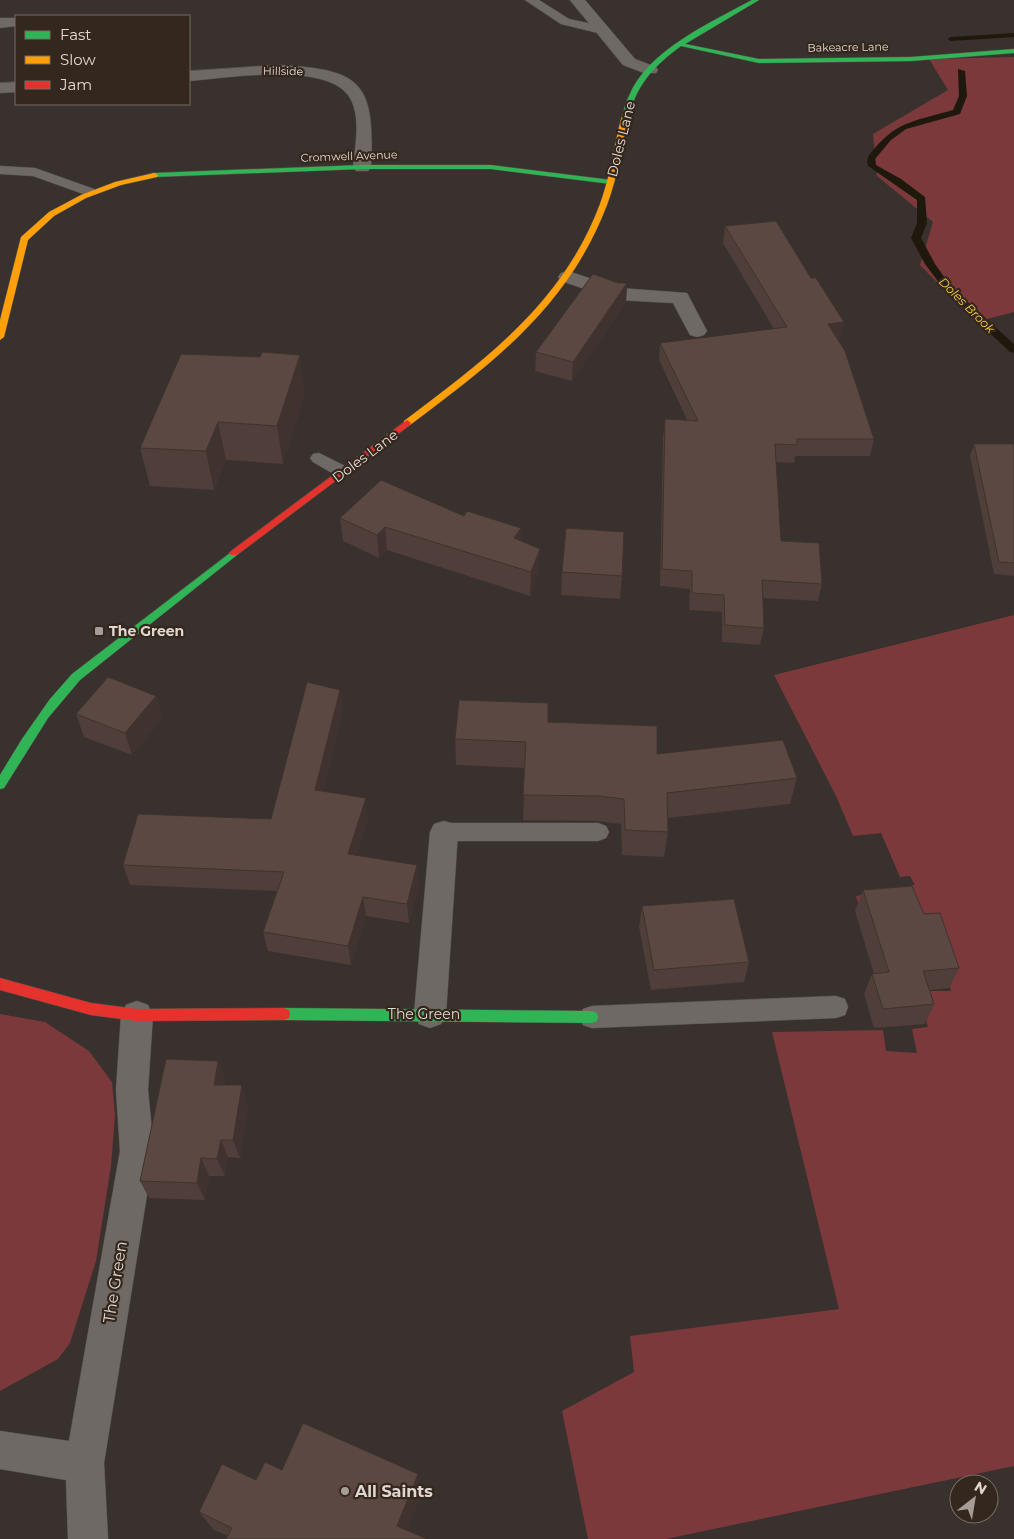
<svg xmlns="http://www.w3.org/2000/svg" width="1014" height="1539" font-family="Montserrat,sans-serif">
<style>
.green{fill:#7b393c}
.lines{fill:none;stroke-linecap:round;stroke-linejoin:round}
.stream{fill:#1e190c;fill-rule:evenodd}
.lane-casing{stroke:#564f4a;stroke-width:1}
.street-casing{stroke:#564f4a;stroke-width:1}
.fast-casing{stroke:#564f4a;stroke-width:1}
.slow-casing{stroke:#564f4a;stroke-width:1}
.jam-casing{stroke:#564f4a;stroke-width:1}
.lane{fill:#6f6965;fill-rule:evenodd}
.street{fill:#6f6965;fill-rule:evenodd}
.fast{fill:#30b455;fill-rule:evenodd}
.slow{fill:#ff9f0a;fill-rule:evenodd}
.jam{fill:#e5322d;fill-rule:evenodd}
.wall{fill:#4f3e39}
.shaded-wall{fill:#40322e}
.building{fill:#5c4842;stroke:#40322e}
.poi-dot{fill:#a69d98;stroke:#34271d;stroke-width:2}
.labels{text-anchor:middle;dominant-baseline:central;stroke-width:4.5;stroke-linejoin:round;paint-order:stroke}
.far-street-label{font-size:11px;fill:#e1d7d1;stroke:#34271d}
.far-water-label{font-size:12px;font-style:italic;fill:#f5cd44;stroke:#34271d}
.street-label{font-size:14px;fill:#e1d7d1;stroke:#34271d}
.poi-label{font-size:14px;font-weight:bold;fill:#e1d7d1;stroke:#34271d;text-anchor:start}
.near-street-label{font-size:16px;fill:#e1d7d1;stroke:#34271d}
.near-poi-label{font-size:16px;font-weight:bold;fill:#e1d7d1;stroke:#34271d;text-anchor:start}
</style>
<rect width="100%" height="100%" fill="#39312d"/>
<!-- green -->
<g class="green">
<path d="M1014,57V312L976,322L920,265L933,222L877,176L873,134L948,90L929,59Z"/>
<path d="M1014,615V1466L666,1539H588L562,1411L634,1372L630,1336L839,1309L772,1032L883,1030L886,1051L917,1053L912,1029L928,1027L918,991H951L934,931L862,914L856,896L915,885L910,876L900,877L881,833L853,836L836,796L774,675Z"/>
<path d="M0,1014L45,1022L89,1051L112,1082L115,1115L111,1166L96,1261L70,1343L58,1359L0,1391Z"/>
</g>
<g class="lines">
<!-- stream -->
<g class="stream">
<path d="M1014,33V37L951,41L947,39L951,37Z"/>
<path d="M958,69L965,71L967,96L960,114L906,129L891,140L875,159L876,165L901,179L925,197L927,223L921,238L935,264L952,288L1014,344V353L1010,352L946,292L925,264L911,238L917,223V200L868,166C866,158 869,155 874,149C898,120 920,120 953,110L959,96Z"/>
</g>
<defs>
<g id="lane">
<path d="M525,0H539L569,19L606,27L608,30L602,34L561,24Z"/>
<path d="M0,166L35,168L94,189L96,192L89,196L33,176L0,174Z"/>
<path d="M319,453L349,468L352,472L349,476H337L313,462L310,458L313,454Z"/>
<path d="M444,823H598L606,826L609,832L606,838L598,841H444L436,838L433,832L436,826Z"/>
<path d="M836,996L845,999L848,1007L845,1015L836,1018L592,1028L583,1025L580,1017L583,1009L592,1006Z"/>
</g>
<g id="street">
<path d="M570,0H585L635,59L656,67L658,70L656,73H644L623,65Z"/>
<path d="M0,18H16V26L0,28Z"/>
<path d="M277,65C362,69 375,82 371,167L368,171H356L353,167C355,146 362,114 348,95C324,62 225,78 189,81V71Z"/>
<path d="M16,82V92L0,93V83Z"/>
<path d="M568,271L619,288L687,293L707,331L704,335L697,337L690,335L673,303L617,300L561,281L558,277L561,273Z"/>
<path d="M444,821L454,824L458,832L446,1014L441,1024L430,1028L419,1024L414,1014L430,832L434,824Z"/>
<path d="M137,1001L148,1005L153,1015L148,1090L154,1151L104,1463L108,1539H68L66,1480L0,1469V1431L69,1441L120,1151L116,1090L121,1015L126,1005Z"/>
</g>
<g id="fast">
<path d="M752,0H759L685,44L759,59L911,57L1014,49V53L911,61L759,63L681,46C654,66 640,81 629,113L624,114C623,109 626,102 629,96C648,50 710,23 752,0Z"/>
<path d="M362,165H491L611,180L615,182L611,184L491,169H362L154,177L150,175L154,173Z"/>
<path d="M234,550L239,553L237,555L80,680L48,718L4,788L0,789V775L22,739L50,699L72,674Z"/>
<path d="M284,1008L592,1011L597,1013L598,1017L597,1021L592,1023L284,1020L279,1018L278,1014L279,1010Z"/>
</g>
<g id="slow">
<path d="M624,112L629,113C622,144 618,176 607,205C568,307 494,362 410,425H404V421C485,360 563,303 600,204C607,185 611,165 615,145C618,134 619,122 624,112Z"/>
<path d="M154,173L158,175L157,177L121,185L86,198L54,216L28,240L4,337L0,340V320L21,237L49,212L81,195L115,182Z"/>
</g>
<g id="jam">
<path d="M407,420L411,423L410,425L237,555H231L229,553L231,551Z"/>
<path d="M0,978L91,1003L137,1009L284,1008L289,1010L290,1014L289,1018L284,1020L137,1021L91,1015L0,990Z"/>
</g>
</defs>
<!-- lane casing -->
<use href="#lane" class="lane-casing"/>
<!-- street casing -->
<use href="#street" class="street-casing"/>
<!-- fast casing -->
<use href="#fast" class="fast-casing"/>
<!-- slow casing -->
<use href="#slow" class="slow-casing"/>
<!-- jam casing -->
<use href="#jam" class="jam-casing"/>
<!-- lane -->
<use href="#lane" class="lane"/>
<!-- street -->
<use href="#street" class="street"/>
<!-- fast -->
<use href="#fast" class="fast"/>
<!-- slow -->
<use href="#slow" class="slow"/>
<!-- jam -->
<use href="#jam" class="jam"/>
</g>
<!-- wall -->
<g class="wall">
<path d="M725,226L811,278L844,322L840,339H838L874,439L870,456H795L794,463L776,462L781,541L822,584L818,601L763,598L764,628L760,645L722,642V612L689,610L690,589L660,586L663,437L665,419L687,420L659,360L660,343L774,329L723,243Z"/>
<path d="M618,283H627L626,302L572,381L535,371L536,352Z"/>
<path d="M305,393L283,464L226,460L214,490L150,486L140,448Z"/>
<path d="M974,444H1014V576L994,574L970,456Z"/>
<path d="M340,518L521,540L539,572L530,596L387,550L379,558L343,541Z"/>
<path d="M562,572L622,576L620,599L561,595Z"/>
<path d="M340,690L343,711L323,791L368,818L356,856L417,865L419,885L409,923L366,916L351,965L268,951L263,932L277,891L130,885L123,865L271,819Z"/>
<path d="M156,696L162,719L132,755L84,737L76,714Z"/>
<path d="M548,722L657,754L797,778L790,804L668,818V832L664,857L622,855L621,824L598,821L523,820L525,768L456,765L455,739Z"/>
<path d="M863,890L924,914L959,968L949,988L930,990L934,1004L925,1024L874,1028L864,994L872,974H874L855,911Z"/>
<path d="M642,906L749,962L744,982L651,990L639,927Z"/>
<path d="M218,1061L225,1080L224,1085L248,1104L240,1158L228,1157L225,1176H209L205,1200L149,1198L140,1181Z"/>
<path d="M282,1470L422,1493L228,1536L214,1530L199,1512L256,1480Z"/>
</g>
<!-- shaded-wall -->
<g class="shaded-wall">
<path d="M627,283L626,302L572,381L573,362Z"/>
<path d="M844,322L840,339L825,341L828,324Z"/>
<path d="M300,355L305,393L283,464L277,426Z"/>
<path d="M218,422L226,460L214,490L206,451Z"/>
<path d="M385,527L387,550L379,558L377,535Z"/>
<path d="M521,528V551L514,538Z"/>
<path d="M540,549L539,572L530,596L531,572Z"/>
<path d="M340,690L343,711L318,810L315,790Z"/>
<path d="M156,696L162,719L132,755L125,733Z"/>
<path d="M366,798L368,818L351,874L348,854Z"/>
<path d="M417,865L419,885L409,923L407,904Z"/>
<path d="M363,897L366,916L351,965L348,946Z"/>
<path d="M218,1061L225,1080L221,1103L214,1085Z"/>
<path d="M242,1085L248,1104L240,1158L233,1140Z"/>
<path d="M221,1140L228,1157L225,1176L217,1159Z"/>
<path d="M201,1158L209,1176L205,1200L197,1183Z"/>
<path d="M418,1474L422,1493L404,1539L397,1526Z"/>
</g>
<!-- building -->
<g class="building">
<path d="M776,221L811,278H816L844,322L828,324L845,351L874,439H797V445L775,444L781,541L819,543L822,584L762,580L764,628L725,625L724,595L692,593V571L662,569L665,419L698,421L660,343L787,327L725,226Z"/>
<path d="M593,274L618,283H627L573,362L536,352Z"/>
<path d="M262,352L300,355L277,426L218,422L206,451L140,448L181,354L260,357Z"/>
<path d="M974,444H1014V563L999,562Z"/>
<path d="M381,480L464,516L467,511L521,528L514,538L540,549L531,572L385,527L377,535L340,518Z"/>
<path d="M566,528L624,532L622,576L562,572Z"/>
<path d="M108,677L156,696L125,733L76,714Z"/>
<path d="M307,682L340,690L315,790L366,798L348,854L417,865L407,904L363,897L348,946L263,932L284,872L123,865L138,814L271,819Z"/>
<path d="M459,700L548,703V722L657,726V754L783,740L797,778L667,793L668,832L625,830L624,799L600,796L523,795L526,742L455,739Z"/>
<path d="M912,886L924,914L940,913L959,968L923,971L934,1004L883,1009L872,974L889,972L863,890Z"/>
<path d="M734,899L749,962L654,970L642,906Z"/>
<path d="M166,1059L218,1061L214,1085H242L233,1140H221L217,1159L201,1158L197,1183L140,1181Z"/>
<path d="M303,1423L418,1474L397,1526L427,1539H226L232,1528L199,1512L222,1464L256,1480L265,1462L282,1470Z"/>
</g>
<!-- markers -->
<g class="poi-dot">
<rect x="94" y="626" width="10" height="10" rx="2.5"/>
<circle cx="345" cy="1491" r="5"/>
</g>
<g class="labels">
<!-- far-street labels -->
<g class="far-street-label">
<text transform="translate(848 47) rotate(-1)">Bakeacre Lane</text>
<text transform="translate(283 71) rotate(1)">Hillside</text>
<text transform="translate(349 156) rotate(-2)">Cromwell Avenue</text>
</g>
<!-- far-water labels -->
<g class="far-water-label">
<text transform="translate(967 305) rotate(45)">Doles Brook</text>
</g>
<!-- street labels -->
<g class="street-label">
<text transform="translate(621 139) rotate(-76)">Doles Lane</text>
<text transform="translate(365 456) rotate(-37)">Doles Lane</text>
<text x="424" y="1014">The Green</text>
</g>
<!-- poi labels -->
<g class="poi-label">
<text x="109" y="631">The Green</text>
</g>
<!-- near-street labels -->
<g class="near-street-label">
<text transform="translate(115 1282) rotate(-81)">The Green</text>
</g>
<!-- near-poi labels -->
<g class="near-poi-label">
<text x="355" y="1491">All Saints</text>
</g>
</g>
<!-- legend -->
<rect x="15" y="15" width="175" height="90" fill="#34271d" stroke="#796d65"/>
<rect x="25" y="31" width="25" height="8" fill="#30b455" stroke="#796d65"/>
<text x="60" y="40" font-size="15" fill="#e1d7d1">Fast</text>
<rect x="25" y="56" width="25" height="8" fill="#ff9f0a" stroke="#796d65"/>
<text x="60" y="65" font-size="15" fill="#e1d7d1">Slow</text>
<rect x="25" y="81" width="25" height="8" fill="#e5322d" stroke="#796d65"/>
<text x="60" y="90" font-size="15" fill="#e1d7d1">Jam</text>
<!-- north arrow -->
<g transform="translate(974 1499) rotate(31)"><circle r="24" fill="#34271d" stroke="#796d65"/>
<path d="M0-4L9 19L0 12L-9 19Z" fill="#a69d98"/>
<text y="-8" font-size="14" font-weight="bold" text-anchor="middle" fill="#e1d7d1">N</text>
</g>
</svg>
